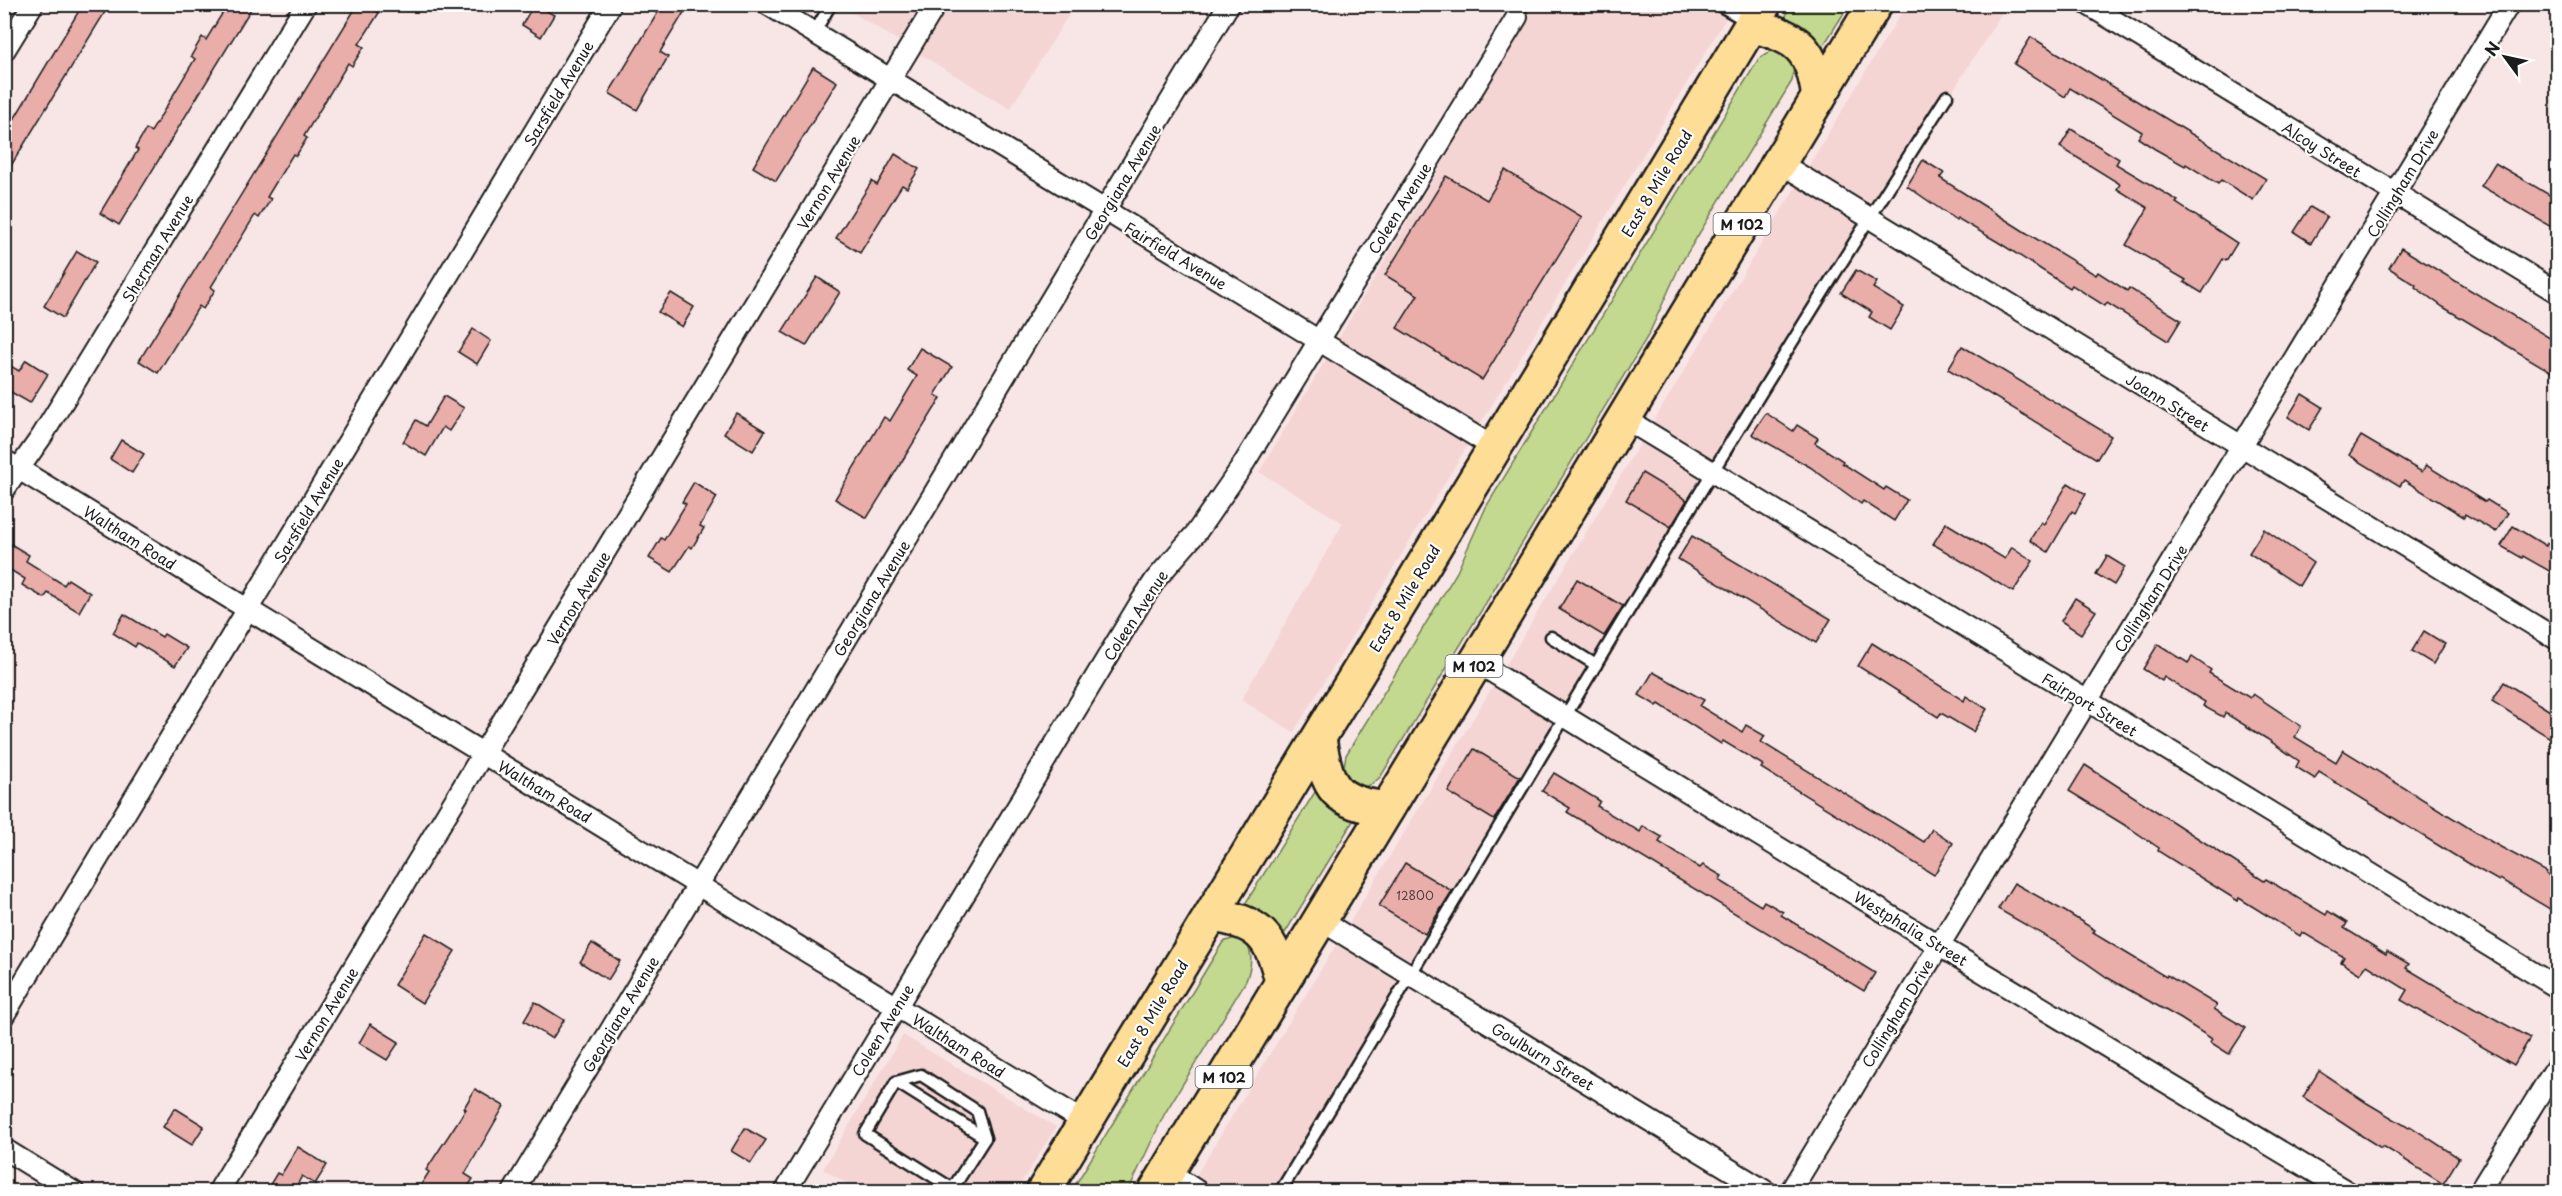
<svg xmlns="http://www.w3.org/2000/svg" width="2562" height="1196" font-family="'Playpen Sans',sans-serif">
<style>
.built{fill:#f4d5d4}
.green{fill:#c2d98f;stroke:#6f7a56;stroke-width:1.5}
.building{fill:#e9adaa;stroke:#1c1c1c;stroke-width:1.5}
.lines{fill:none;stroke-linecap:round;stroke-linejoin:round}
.lane-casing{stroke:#1c1c1c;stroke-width:15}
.street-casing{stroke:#1c1c1c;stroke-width:24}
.highway-casing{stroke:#1c1c1c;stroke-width:38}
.lane{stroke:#fff;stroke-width:10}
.street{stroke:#fff;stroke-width:20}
.highway{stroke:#fedd96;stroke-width:33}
.labels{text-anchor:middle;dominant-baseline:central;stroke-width:4.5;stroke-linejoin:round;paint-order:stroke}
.number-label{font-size:12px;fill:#4f4040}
.shield{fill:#fff;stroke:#606060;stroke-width:1.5}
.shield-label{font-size:14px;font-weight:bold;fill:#1c1c1c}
.street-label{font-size:15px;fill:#1c1c1c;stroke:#fff}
</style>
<rect width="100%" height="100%" fill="#f8e6e6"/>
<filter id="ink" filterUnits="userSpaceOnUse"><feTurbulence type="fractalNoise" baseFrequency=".0167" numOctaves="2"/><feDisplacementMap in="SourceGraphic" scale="12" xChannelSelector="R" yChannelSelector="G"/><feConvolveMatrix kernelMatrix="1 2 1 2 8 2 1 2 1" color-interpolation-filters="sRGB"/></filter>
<g filter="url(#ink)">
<!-- built -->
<g class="built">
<path d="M840,5H1075L1010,109Z"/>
<path d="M1512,5H1734L1294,732L1241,700L1343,523L1259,472L1530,16Z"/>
<path d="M1906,5H2007L1865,230L1674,552L1287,1191L1186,1192Z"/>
<path d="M903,1035L1056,1127L1016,1191H859L823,1169Z"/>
</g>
<!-- green -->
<g class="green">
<path d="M1791,5H1849L1822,48L1784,20Z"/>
<path d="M1771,51C1783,50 1787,57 1794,66L1792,81L1680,265L1649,334L1381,776C1371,787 1363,790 1349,783L1343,771L1346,755L1457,572L1486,507L1758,60Z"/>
<path d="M1315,792L1330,809L1350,817L1353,821L1285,933L1274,920L1249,908L1245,904Z"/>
<path d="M1235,938C1256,943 1252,965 1246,981L1165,1113L1128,1191L1071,1192L1218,950L1223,942Z"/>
</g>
<!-- building -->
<g class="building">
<path d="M83,4H92L105,12L4,177V136Z"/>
<path d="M228,4H254L119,225L100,213L138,150L135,148L146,129L151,132L195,59L191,56L202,37L206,40Z"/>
<path d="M358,4H365L379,13L359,44L364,47L352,66L348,63L304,136L307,138L296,156L293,154L267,197L271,199L259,218L255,215L211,287L215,290L203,309L199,306L158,373L139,361Z"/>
<path d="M534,4L554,15L541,37L522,25Z"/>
<path d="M663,4H689L660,52L668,57L637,110L609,93Z"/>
<path d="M2031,37L2266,179L2253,200L2221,180L2218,184L2186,164L2185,166L2155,149L2138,138L2142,132L2070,88L2065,97L2014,64Z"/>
<path d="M813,67L837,82L776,181L753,167Z"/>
<path d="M2071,129L2119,159L2116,164L2178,201L2176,203L2237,243L2226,261L2223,259L2202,293L2184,282L2186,280L2126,245L2148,208L2117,189L2120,184L2060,147Z"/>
<path d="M895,154L919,169L907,188L902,185L860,253L836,238L872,181L877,185Z"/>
<path d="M1923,160L1944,173L1940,178L2025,232L2096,275L2098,272L2127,291L2129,288L2181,320L2168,341L2107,303L2105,306L2072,285L2070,288L1998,242L1957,218L1956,220L1907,186Z"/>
<path d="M2495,163L2558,200V231L2481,186Z"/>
<path d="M1505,170L1582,217L1482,380L1397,328L1418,295L1385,275L1446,176L1487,200Z"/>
<path d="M2310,207L2327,217L2311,243L2294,232Z"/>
<path d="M2401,248L2558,343V376L2443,307L2415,287L2416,285L2389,268Z"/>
<path d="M77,251L96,262L63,318L44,306Z"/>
<path d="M1856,270L1877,282L1873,288L1904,307L1890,330L1869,317L1872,312L1841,293Z"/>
<path d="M817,277L840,292L806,346L782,332Z"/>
<path d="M671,293L694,307L682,327L658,312Z"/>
<path d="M473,329L491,341L477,364L458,352Z"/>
<path d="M1962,346L2111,436L2097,459L1948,369Z"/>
<path d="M920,348L952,367L935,395L941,398L867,518L835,499L884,417L890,421L917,376L907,370Z"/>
<path d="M26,360L48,374L30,403L4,388V362L19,371Z"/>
<path d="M2302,394L2323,407L2309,430L2288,417Z"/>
<path d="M444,396L464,408L449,431L443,427L426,456L403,442L416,420L426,426Z"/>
<path d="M736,413L765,431L753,451L724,433Z"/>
<path d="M1766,413L1793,431L1797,425L1818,438L1815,443L1843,461L1842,463L1884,490L1886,487L1907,500L1894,521L1863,501L1861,504L1810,467L1752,434Z"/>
<path d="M2361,436L2422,472L2426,465L2485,502L2487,500L2508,513L2496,532L2465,514L2464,517L2404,480L2400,486L2349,455Z"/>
<path d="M121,440L144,454L132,473L110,459Z"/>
<path d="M1642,473L1687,500L1671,527L1626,500Z"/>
<path d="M694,482L717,497L700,526L704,528L692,548L689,546L672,572L649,558L661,538L664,540L686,504L682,502Z"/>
<path d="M2068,483L2086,494L2075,513L2072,511L2048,552L2030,540L2041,522L2044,524Z"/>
<path d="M1946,523L2005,559L2012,547L2033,561L2013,592L1933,544Z"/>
<path d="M2513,526L2546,546L2547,543L2558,549V576L2523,556L2522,558L2501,546Z"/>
<path d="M2264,529L2313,563L2299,586L2249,553Z"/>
<path d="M1692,536L1831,619L1816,643L1678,559Z"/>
<path d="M4,540L29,555L26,561L64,585L68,579L90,593L79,612L48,593L44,598L22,585L25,579L4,566Z"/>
<path d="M2107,556L2125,567L2114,585L2096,574Z"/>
<path d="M1577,579L1623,606L1604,636L1559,609Z"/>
<path d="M2075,598L2096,611L2081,634L2061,621Z"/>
<path d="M124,614L162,637L164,634L187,648L175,666L137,643L135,647L113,633Z"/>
<path d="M2424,631L2445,644L2433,664L2412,651Z"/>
<path d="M1872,643L1964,701L1966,696L1987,709L1973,732L1941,713L1938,717L1858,666Z"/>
<path d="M2158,644L2188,663L2192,657L2211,670L2209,673L2250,698L2253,694L2301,726L2295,737L2336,762L2343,750L2495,844L2547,872L2546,874L2558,881V914L2500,879L2499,881L2467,863L2319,772L2315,779L2296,767L2299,761L2267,739L2225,713L2223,717L2203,706L2205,702L2164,677L2162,681L2143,669Z"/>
<path d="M1653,672L1704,700L1700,706L1742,732L1746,725L1765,736L1761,742L1924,842L1932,829L1953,843L1934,875L1761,768L1763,765L1723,741L1721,744L1659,704L1657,706L1639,695Z"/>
<path d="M2504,682L2558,716V743L2492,701Z"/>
<path d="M1474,749L1520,777L1494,820L1448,792Z"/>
<path d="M2085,765L2264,881L2266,879L2326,915L2328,911L2347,923L2344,928L2386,954L2387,951L2409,964L2406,968L2478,1011L2479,1010L2530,1038L2514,1065L2401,1000L2407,990L2367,965L2360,974L2341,962L2344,957L2302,932L2300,936L2239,898L2238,901L2158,851L2159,848L2131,829L2069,791Z"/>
<path d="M1554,773L1600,801L1597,806L1640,832L1643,826L1662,837L1659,842L1700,868L1703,865L1722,876L1719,880L1761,906L1764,901L1783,912L1781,915L1875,973L1864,991L1567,812L1570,808L1542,791Z"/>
<path d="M1405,863L1452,891L1425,934L1379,906Z"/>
<path d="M2014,883L2066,912L2095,930L2093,933L2136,959L2166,977L2167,975L2217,1005L2214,1009L2246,1028L2229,1054L2210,1042L2212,1039L2181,1019L2108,978L2059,944L1998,909Z"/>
<path d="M426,933L455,951L422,1003L394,985Z"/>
<path d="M592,943L620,961L608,980L580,962Z"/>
<path d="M535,1002L564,1020L552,1039L524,1021Z"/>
<path d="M370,1024L399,1042L387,1060L359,1043Z"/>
<path d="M2319,1071L2367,1103L2409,1128L2410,1126L2459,1158L2443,1184L2383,1146L2381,1148L2362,1136L2303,1097Z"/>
<path d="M475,1089L504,1106L465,1174L473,1179L465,1191H417L429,1172L426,1170L466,1109L464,1108Z"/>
<path d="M175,1108L204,1126L192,1145L163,1127Z"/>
<path d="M745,1128L766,1140L751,1163L731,1151Z"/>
<path d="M298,1147L327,1165L315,1184L302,1176L297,1185L307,1191H266L277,1173L281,1175Z"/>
</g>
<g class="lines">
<defs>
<g id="lane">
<path d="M1717,4L1750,23"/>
<path d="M814,33L831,4"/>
<path d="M1551,637L1596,665"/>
<path d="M896,1082L921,1075L977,1111L985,1138"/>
<path d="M953,1188L985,1138L896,1082L865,1134L958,1192"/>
<path d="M1280,1192C1501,826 1716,456 1947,96"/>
</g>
<g id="street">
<path d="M767,4L1495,448"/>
<path d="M2087,4L2558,293"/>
<path d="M4,51L33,4"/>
<path d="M1780,163L2558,640"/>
<path d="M1624,418L2558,988"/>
<path d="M4,460L1085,1122"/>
<path d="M4,490L42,436L306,4"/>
<path d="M1476,662L1938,945L2348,1192"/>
<path d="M1320,920L1767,1192"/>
<path d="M4,1015L611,4"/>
<path d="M4,1149L74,1192"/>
<path d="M1167,1171L1199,1192"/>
<path d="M218,1192L936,4"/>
<path d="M513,1192L1229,4"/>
<path d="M785,1192L1142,600L1156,579L1196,533L1241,468L1517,17"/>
<path d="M1790,1192L2509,4"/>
<path d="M2479,1192L2558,1064"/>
</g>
<g id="highway">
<path d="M1752,25C1800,39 1812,48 1819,98"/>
<path d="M1319,739C1328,790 1334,802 1387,809"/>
<path d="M1212,915C1259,922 1272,936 1282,982"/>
<path d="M1043,1192L1764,4"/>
<path d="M1155,1192L1875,4"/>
</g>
</defs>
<!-- lane casing -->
<use href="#lane" class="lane-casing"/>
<!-- street casing -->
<use href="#street" class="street-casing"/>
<!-- highway casing -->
<use href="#highway" class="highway-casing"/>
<!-- lane -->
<use href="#lane" class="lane"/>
<!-- street -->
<use href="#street" class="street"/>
<!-- highway -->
<use href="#highway" class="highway"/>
</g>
</g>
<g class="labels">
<!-- number labels -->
<g class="number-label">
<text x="1415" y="895">12800</text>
</g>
<!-- shield labels -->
<g class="shield">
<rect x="1713.5" y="213" width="57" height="22" rx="4.5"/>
<rect x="1445.5" y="655" width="57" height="22" rx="4.5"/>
<rect x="1195.5" y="1066" width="57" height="22" rx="4.5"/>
</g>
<g class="shield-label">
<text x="1742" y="224">M 102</text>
<text x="1474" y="666">M 102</text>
<text x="1224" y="1077">M 102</text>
</g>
<!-- street labels -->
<g class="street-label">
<text transform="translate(558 93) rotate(-59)">Sarsfield Avenue</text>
<text transform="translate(2322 149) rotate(32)">Alcoy Street</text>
<text transform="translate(828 182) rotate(-59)">Vernon Avenue</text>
<text transform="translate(1122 182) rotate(-59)">Georgiana Avenue</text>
<text transform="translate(1656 183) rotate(-59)">East 8 Mile Road</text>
<text transform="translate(2402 183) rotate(-59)">Collingham Drive</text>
<text transform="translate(1399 208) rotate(-58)">Coleen Avenue</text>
<text transform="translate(157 248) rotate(-59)">Sherman Avenue</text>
<text transform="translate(1176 255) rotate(31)">Fairfield Avenue</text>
<text transform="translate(2168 402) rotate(32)">Joann Street</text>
<text transform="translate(308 510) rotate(-59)">Sarsfield Avenue</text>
<text transform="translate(130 537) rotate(32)">Waltham Road</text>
<text transform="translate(578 598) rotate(-59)">Vernon Avenue</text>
<text transform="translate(871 598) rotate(-59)">Georgiana Avenue</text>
<text transform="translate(1404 598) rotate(-59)">East 8 Mile Road</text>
<text transform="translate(2150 598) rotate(-58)">Collingham Drive</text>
<text transform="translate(1135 615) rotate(-57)">Coleen Avenue</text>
<text transform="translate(2090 704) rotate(31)">Fairport Street</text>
<text transform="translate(545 791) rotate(31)">Waltham Road</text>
<text transform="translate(1911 928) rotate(31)">Westphalia Street</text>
<text transform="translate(1152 1013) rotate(-59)">East 8 Mile Road</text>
<text transform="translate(1897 1013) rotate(-59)">Collingham Drive</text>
<text transform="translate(326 1014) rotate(-59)">Vernon Avenue</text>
<text transform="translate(620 1014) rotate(-59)">Georgiana Avenue</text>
<text transform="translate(882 1030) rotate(-59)">Coleen Avenue</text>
<text transform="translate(959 1045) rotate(32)">Waltham Road</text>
<text transform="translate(1543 1056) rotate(31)">Goulburn Street</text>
</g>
</g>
<!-- margin -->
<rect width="2562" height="1196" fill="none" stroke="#fff" stroke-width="24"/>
<rect x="12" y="12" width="2538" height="1172" fill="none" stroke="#1c1c1c" stroke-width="2" filter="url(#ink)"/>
<!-- north arrow -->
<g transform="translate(2505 57) rotate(303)" stroke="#ffffff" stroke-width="4.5" paint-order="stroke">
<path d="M0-4.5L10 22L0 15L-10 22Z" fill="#1c1c1c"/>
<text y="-9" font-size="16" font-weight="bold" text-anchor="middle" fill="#1c1c1c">N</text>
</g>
</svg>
